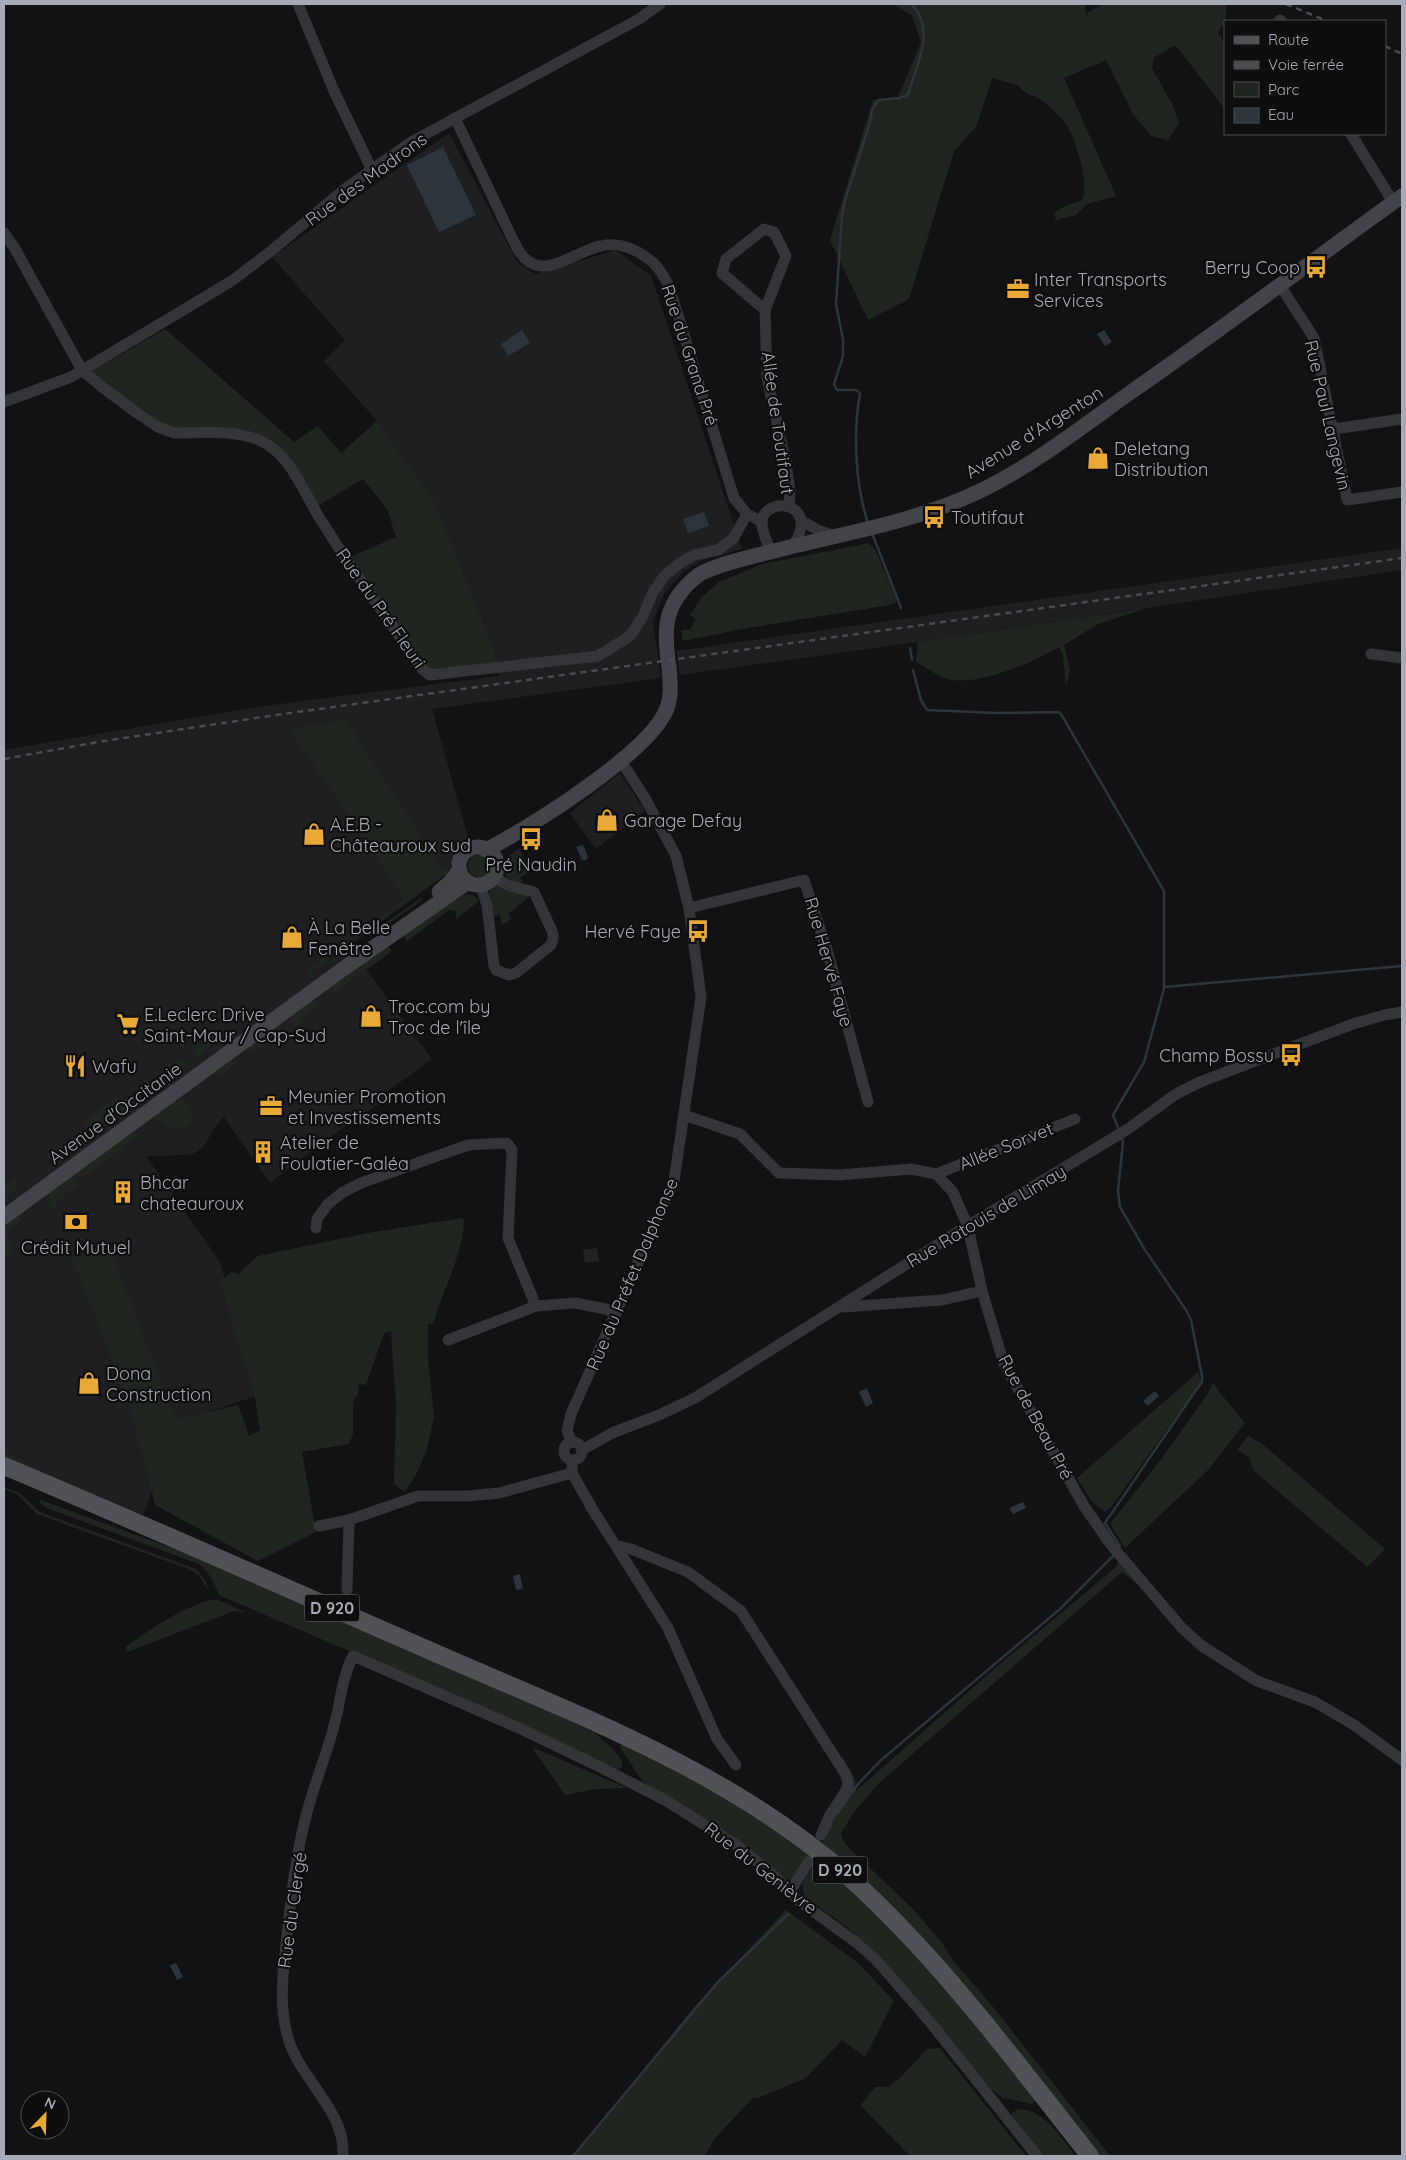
<svg xmlns="http://www.w3.org/2000/svg" width="1406" height="2160" font-family="Quicksand,sans-serif">
<style>
.built{fill:#1f1f21}
.green{fill:#1f2620}
.water{fill:#2d353c}
.lines{fill:none;stroke-linecap:round;stroke-linejoin:round}
.stream{stroke:#2d353c;stroke-width:2.5}
.minor{stroke:#343539;stroke-width:11}
.secondary{stroke:#424449;stroke-width:15}
.primary{stroke:#505258;stroke-width:18}
.rail{stroke:#4b4d52;stroke-width:2.5;stroke-dasharray:6 5;stroke-linecap:butt}
.labels{text-anchor:middle;dominant-baseline:central;stroke-width:4.5;stroke-linejoin:round;paint-order:stroke}
.shield{fill:#0e0e0f;stroke:#787b82;stroke-width:1}
.shield-label{font-size:16px;font-weight:bold;fill:#a5aab4}
.street-label{font-size:18px;fill:#a5aab4;stroke:#0e0e0f}
.poi-label{font-size:18px;fill:#a5aab4;stroke:#0e0e0f;text-anchor:start}
</style>
<rect width="100%" height="100%" fill="#121214"/>
<!-- built -->
<g class="built">
<path d="M449,133L517,262L535,274L616,250L651,276L742,549L703,560L684,571L664,594L653,622L661,678L432,709L468,837L446,874L349,946L432,1059L384,1094L386,1099L330,1137L270,1183L224,1117L216,1125L206,1143L197,1152L189,1155L146,1156L220,1262L259,1395L178,1422L143,1515L14,1462L4,1466V750L264,706L499,676L493,647L434,500L377,421L324,361L345,340L272,257Z"/>
<path d="M1402,548V570L918,642L680,675L676,651Z"/>
<path d="M620,773L645,811L596,849L570,813Z"/>
</g>
<!-- green -->
<g class="green">
<path d="M892,4H1085L1086,16L1088,12L1104,4H1226V21L1218,32L1225,44V109L1177,47L1173,46L1154,58L1152,68L1172,104L1179,123L1168,140L1151,136L1133,114L1106,60L1064,78L1116,196L1087,204L1076,215L1056,220L1054,213L1065,206L1081,201C1091,187 1076,142 1068,127C1063,119 1051,107 1043,101C1033,94 1027,97 1018,85L992,78L976,127L954,151L909,299L868,320L830,240L873,100L898,97L921,42L912,15Z"/>
<path d="M165,329L294,442L318,426L341,453L377,421L434,500L493,647L497,664L437,671L424,666L350,557L396,537L387,509L363,479L316,507L261,437L163,426L94,376L92,371Z"/>
<path d="M869,543L876,551L897,602L890,605L742,629L683,641L681,630H690L696,619L690,615L702,597L719,582L762,564Z"/>
<path d="M1148,608L1098,624L1064,645L1070,670L1066,686L1063,655L1059,647C1034,662 977,687 947,679C937,676 926,667 916,662L918,642Z"/>
<path d="M345,719L443,871L447,865L449,868L446,874L377,924L373,923L405,898L290,730Z"/>
<path d="M519,848L530,873L520,877L523,884L508,879L505,873L509,856Z"/>
<circle cx="479" cy="866" r="11"/>
<path d="M499,883L531,895L508,914L511,919L502,925L500,915L494,916L489,891Z"/>
<path d="M465,894L475,896L479,901L456,919V911L449,910L407,941L403,935Z"/>
<path d="M421,898L422,900L386,926L380,927Z"/>
<path d="M362,930L361,936L342,950L339,947Z"/>
<path d="M388,946L392,951L334,993L333,986Z"/>
<path d="M326,956L327,961L311,973L306,971Z"/>
<path d="M314,1000L319,1002L314,1009L301,1019L303,1022L293,1025L294,1022L290,1020L292,1015Z"/>
<path d="M277,1027L283,1031L250,1054L248,1048Z"/>
<path d="M226,1028L223,1037L197,1056L191,1052Z"/>
<path d="M182,1058L184,1066L155,1087L149,1082Z"/>
<path d="M231,1061L236,1064L218,1076L216,1072Z"/>
<path d="M181,1097L192,1110V1120L184,1129L172,1130L154,1117Z"/>
<path d="M115,1098L120,1099L125,1106V1110L93,1132L89,1131L84,1125L85,1120Z"/>
<path d="M131,1133L137,1135L124,1145L125,1147L80,1179L75,1174Z"/>
<path d="M72,1176L80,1183L56,1202V1208L54,1209L51,1206L49,1192Z"/>
<path d="M16,1179L18,1187L4,1198V1188Z"/>
<path d="M19,1215L21,1220L6,1232L13,1253L4,1260V1226Z"/>
<path d="M462,1218L464,1220C462,1258 443,1289 433,1324H428V1360L434,1417L427,1449L418,1471L405,1492L394,1484L396,1404L391,1331L384,1333L366,1385L359,1384L358,1395L354,1399L353,1405V1434L349,1444L302,1452L316,1532L258,1561L155,1505L144,1456L137,1438L136,1427L106,1343L71,1257L88,1253L108,1244L176,1420L238,1405L249,1436L260,1430L255,1398L220,1281L232,1272L238,1274L258,1256L368,1233Z"/>
<path d="M597,1248L599,1261L585,1263L583,1250Z"/>
<path d="M1198,1372L1201,1382L1111,1507L1105,1512L1093,1503L1077,1478Z"/>
<path d="M1213,1382L1217,1389L1245,1423L1208,1470L1125,1548L1110,1524L1163,1457L1206,1396Z"/>
<path d="M1248,1436L1261,1443L1385,1549L1367,1567L1253,1470L1249,1457L1237,1450Z"/>
<path d="M4,1451L30,1464L28,1468L4,1455Z"/>
<path d="M4,1487L19,1493L40,1512L196,1569L205,1580L209,1592L199,1575L189,1569L37,1514L18,1495L4,1489Z"/>
<path d="M41,1500L212,1563L468,1673L595,1733L613,1749L622,1761V1767L619,1770L614,1769L368,1657L344,1649L219,1595L211,1577L199,1564L49,1509L39,1503Z"/>
<path d="M1115,1556L1140,1586L1122,1572L879,1783L853,1813L841,1834L845,1844L913,1909L943,1944L952,1959L994,2008L1110,2156H1098L821,1846L831,1820L849,1793L840,1757L842,1756L855,1779L856,1791L993,1670L1116,1567L1118,1562Z"/>
<path d="M210,1600H218L245,1612L234,1611L127,1652L126,1647C150,1629 180,1609 210,1600Z"/>
<path d="M622,1741L729,1797L809,1854L791,1880L783,1879L733,1836L643,1782L620,1747Z"/>
<path d="M532,1747L627,1788L596,1789L565,1795Z"/>
<path d="M817,1860L885,1921L922,1961L1034,2098L1035,2103L1031,2104L1002,2097L987,2086L872,1949L848,1928L804,1896L802,1884Z"/>
<path d="M786,1910L857,1962L894,2001L865,2057L842,2040L806,2078L758,2098H753L715,2138L705,2156H573L695,2006Z"/>
<path d="M940,2048L1026,2156H910L864,2109L861,2105L875,2087H889L900,2078L927,2049Z"/>
<path d="M1018,2109C1046,2110 1060,2137 1076,2156H1042L1011,2118L1012,2113Z"/>
</g>
<!-- water -->
<g class="water">
<path d="M443,147L476,215L439,232L407,165Z"/>
<path d="M522,330L530,343L508,356L501,344Z"/>
<path d="M1104,330L1112,342L1105,346L1097,334Z"/>
<path d="M704,512L709,526L688,533L683,519Z"/>
<path d="M583,845L588,857L586,860H582L576,847Z"/>
<path d="M867,1388L873,1403L866,1407L859,1392Z"/>
<path d="M1155,1391L1159,1396L1148,1406L1143,1401Z"/>
<path d="M1023,1502L1026,1508L1013,1514L1009,1508Z"/>
<path d="M520,1574L523,1589L516,1590L513,1576Z"/>
<path d="M176,1963L183,1977L177,1980L170,1965Z"/>
</g>
<g class="lines">
<!-- stream -->
<g class="stream">
<path d="M868,523C855,484 853,433 860,393L856,390H837L834,384L843,356V340L836,304L842,215L845,200L869,126L872,111L878,100L899,98L908,95C916,66 937,29 911,4"/>
<path d="M872,533L901,608"/>
<path d="M910,648L912,660"/>
<path d="M913,670L921,700L927,710L996,713L1058,712L1061,714L1164,891V989L1144,1062L1113,1115L1119,1130"/>
<path d="M1164,987L1402,966"/>
<path d="M1120,1546L1105,1523L1194,1393L1202,1382V1376L1191,1320L1186,1310L1145,1250L1120,1207L1118,1191L1123,1142L1122,1138"/>
<path d="M837,1814L858,1784L880,1761L1060,1609L1113,1556"/>
<path d="M573,2156L717,1983L788,1914"/>
</g>
<!-- minor -->
<g class="minor">
<path d="M298,4L334,91L372,170"/>
<path d="M1280,20L1281,21"/>
<path d="M455,118L516,246C538,288 571,252 601,246C614,243 627,246 638,252C654,261 661,270 669,286L734,498L747,514L762,522"/>
<path d="M1351,134L1393,202"/>
<path d="M4,233L14,247L82,370L102,387L137,413L158,427L174,433C203,433 234,429 261,441C293,456 305,497 324,525C355,574 390,622 423,670L430,675L598,656L630,636L643,616L652,594L664,576L680,563L694,555L718,550L733,539L747,514"/>
<path d="M1279,284L1314,338L1347,500L1402,492"/>
<path d="M765,310L722,273L726,259L764,229L774,232L786,256L765,310L767,378L786,463L790,492L789,506"/>
<path d="M4,402L71,377L195,303L233,280L271,251L346,188L411,142L639,19L660,4"/>
<path d="M1334,429L1402,419"/>
<path d="M802,521L820,531L835,536"/>
<path d="M771,552C768,543 761,531 762,521C766,494 823,503 792,547"/>
<path d="M1371,654L1402,658"/>
<path d="M480,885L487,905L494,966L496,970L509,975L516,973L551,945L553,939V933L534,892L507,885L494,876"/>
<path d="M689,908L804,880L827,950L868,1102"/>
<path d="M684,1115L740,1134L779,1173L840,1175L911,1169L936,1174L953,1192L968,1227L982,1291L1004,1364L1084,1506L1111,1545L1182,1628L1202,1646L1257,1681L1315,1702L1354,1725L1402,1760"/>
<path d="M936,1174L1075,1119"/>
<path d="M316,1228L317,1219L328,1204L343,1192L361,1183L468,1145L507,1143L512,1150L508,1238L536,1306"/>
<path d="M843,1307L942,1300L982,1291"/>
<path d="M448,1340L536,1306L575,1303L606,1309L616,1314"/>
<path d="M571,1442L567,1430L571,1414L674,1181L701,997L689,908L676,856L645,798L621,761"/>
<circle cx="573" cy="1451" r="9"/>
<path d="M582,1450L612,1433L659,1415L695,1398L951,1236L1128,1129L1176,1094L1200,1082L1353,1024L1384,1015L1402,1012"/>
<path d="M572,1460V1473L593,1510L668,1628L717,1739L736,1765"/>
<path d="M319,1526L349,1520L418,1496H468L499,1493L572,1473"/>
<path d="M617,1546L631,1549L688,1572L741,1611L845,1773L848,1782L847,1789L830,1815L821,1835"/>
<path d="M347,1590L349,1520"/>
<path d="M790,1892L809,1861"/>
<path d="M343,2156C346,2109 297,2078 287,2034C279,2004 283,1974 286,1944C291,1898 296,1850 309,1805C317,1777 328,1750 335,1722C341,1700 342,1677 353,1656L521,1729L596,1765L665,1800L735,1844L771,1873L799,1901L857,1943L877,1961L930,2022L1037,2156"/>
</g>
<!-- secondary -->
<g class="secondary">
<circle cx="478" cy="866" r="19"/>
<path d="M486,850C529,828 652,751 667,708C672,695 670,680 669,667C663,628 664,603 697,576C712,564 772,552 794,546C857,531 923,519 982,490C1035,464 1083,426 1131,392C1223,328 1312,261 1402,196"/>
<path d="M439,892L451,881L459,870"/>
<path d="M4,1217L343,969L468,882"/>
</g>
<!-- primary -->
<path class="primary" d="M4,1466C148,1526 290,1590 433,1652C577,1715 730,1771 849,1877C940,1959 1014,2060 1090,2156"/>
<!-- rail -->
<g class="rail">
<path d="M1286,4L1327,21"/>
<path d="M1385,46L1402,54"/>
<path d="M4,759L104,741L276,715L1402,558"/>
</g>
</g>
<!-- icons -->
<defs>
<symbol id="bus-bare" viewBox="-9 -9 18 18"><path d="M-5-6H5V4H4V6H2V4H-2V6H-4V4H-5ZM-3.5-4V0h7V-4ZM-3.5 1.2v1.5H-2V1.2ZM2 1.2v1.5H3.5V1.2Z" fill="#e8a937" stroke="#0e0e0f" stroke-width="2.5" paint-order="stroke"/></symbol>
<symbol id="office-bare" viewBox="-9 -9 18 18"><path d="M-6-3h4V-5.5h4V-3h4V5H-6ZM-1-4.5V-3h2v-1.5ZM-6 0V1H6V0Z" fill="#e8a937" stroke="#0e0e0f" stroke-width="2.5" paint-order="stroke"/></symbol>
<symbol id="shop-bare" viewBox="-9 -9 18 18"><path d="M-5-2.5h2.3a2.7 3.5 0 0 1 5.4 0H5L5.5 6h-11ZM-1.5-2.5h3a1.5 2.3 0 0 0-3 0Z" fill="#e8a937" stroke="#0e0e0f" stroke-width="2.5" paint-order="stroke"/></symbol>
<symbol id="supermarket-bare" viewBox="-9 -9 18 18"><path d="M-6-5.5h2.5l.6 2H6L4.5 2H-2.5L-4.4-4H-6ZM-1.5 3.2a1.3 1.3 0 1 0 .1 0ZM3 3.2a1.3 1.3 0 1 0 .1 0Z" fill="#e8a937" stroke="#0e0e0f" stroke-width="2.5" paint-order="stroke"/></symbol>
<symbol id="restaurant-bare" viewBox="-9 -9 18 18"><path d="M-5-6h1v4h1v-4h1v4h1v-4h1v5L-1.5 .5V6h-2V.5L-5-1ZM5-6V6H3V1.5H1.5Q1.5-4 5-6Z" fill="#e8a937" stroke="#0e0e0f" stroke-width="2.5" paint-order="stroke"/></symbol>
<symbol id="building-bare" viewBox="-9 -9 18 18"><path d="M-4-6H4V6H1V3H-1V6H-4ZM-2.5-4.3h1.7v1.8h-1.7ZM.8-4.3h1.7v1.8H.8ZM-2.5-1h1.7V.8h-1.7ZM.8-1h1.7V.8H.8Z" fill="#e8a937" stroke="#0e0e0f" stroke-width="2.5" paint-order="stroke"/></symbol>
<symbol id="bank-bare" viewBox="-9 -9 18 18"><path d="M-6-4H6V4H-6ZM0-2.3a2.3 2.3 0 1 0 0 4.6a2.3 2.3 0 1 0 0-4.6Z" fill="#e8a937" stroke="#0e0e0f" stroke-width="2.5" paint-order="stroke"/></symbol>
</defs>
<g fill-rule="evenodd">
<use href="#bus-bare" x="1300" y="251" width="32" height="32"/>
<use href="#office-bare" x="1002" y="273" width="32" height="32"/>
<use href="#shop-bare" x="1082" y="442" width="32" height="32"/>
<use href="#bus-bare" x="918" y="501" width="32" height="32"/>
<use href="#shop-bare" x="591" y="804" width="32" height="32"/>
<use href="#shop-bare" x="298" y="818" width="32" height="32"/>
<use href="#bus-bare" x="515" y="823" width="32" height="32"/>
<use href="#bus-bare" x="682" y="915" width="32" height="32"/>
<use href="#shop-bare" x="276" y="921" width="32" height="32"/>
<use href="#shop-bare" x="355" y="1000" width="32" height="32"/>
<use href="#supermarket-bare" x="112" y="1008" width="32" height="32"/>
<use href="#bus-bare" x="1275" y="1039" width="32" height="32"/>
<use href="#restaurant-bare" x="59" y="1050" width="32" height="32"/>
<use href="#office-bare" x="255" y="1090" width="32" height="32"/>
<use href="#building-bare" x="247" y="1136" width="32" height="32"/>
<use href="#building-bare" x="107" y="1176" width="32" height="32"/>
<use href="#bank-bare" x="60" y="1206" width="32" height="32"/>
<use href="#shop-bare" x="73" y="1367" width="32" height="32"/>
</g>
<g class="labels">
<!-- shield labels -->
<g class="shield">
<rect x="304.5" y="1594.5" width="55" height="27" rx="4"/>
<rect x="812.5" y="1856.5" width="55" height="27" rx="4"/>
</g>
<g class="shield-label">
<text x="332" y="1608">D 920</text>
<text x="840" y="1870">D 920</text>
</g>
<!-- street labels -->
<g class="street-label">
<text transform="translate(366 179) rotate(-36)">Rue des Madrons</text>
<text transform="translate(690 355) rotate(72)">Rue du Grand Pré</text>
<text transform="translate(1328 415) rotate(77)">Rue Paul Langevin</text>
<text transform="translate(778 423) rotate(82)">Allée de Toutifaut</text>
<text transform="translate(1034 432) rotate(-32)">Avenue d'Argenton</text>
<text transform="translate(381 608) rotate(55)">Rue du Pré Fleuri</text>
<text transform="translate(829 962) rotate(74)">Rue Hervé Faye</text>
<text transform="translate(115 1113) rotate(-36)">Avenue d'Occitanie</text>
<text transform="translate(1006 1146) rotate(-22)">Allée Sorvet</text>
<text transform="translate(986 1216) rotate(-31)">Rue Ratouis de Limay</text>
<text transform="translate(632 1274) rotate(-67)">Rue du Préfet Dalphonse</text>
<text transform="translate(1036 1417) rotate(62)">Rue de Beau Pré</text>
<text transform="translate(761 1868) rotate(38)">Rue du Genièvre</text>
<text transform="translate(292 1910) rotate(-82)">Rue du Clergé</text>
</g>
<!-- poi labels -->
<g class="poi-label">
<text x="1300" y="267" text-anchor="end">Berry Coop</text>
<text x="1034" y="279">Inter Transports<tspan x="1034" dy="21">Services</tspan></text>
<text x="1114" y="448">Deletang<tspan x="1114" dy="21">Distribution</tspan></text>
<text x="951" y="517">Toutifaut</text>
<text x="624" y="820">Garage Defay</text>
<text x="330" y="824">A.E.B -<tspan x="330" dy="21">Châteauroux sud</tspan></text>
<text x="531" y="864" text-anchor="middle">Pré Naudin</text>
<text x="308" y="927">À La Belle<tspan x="308" dy="21">Fenêtre</tspan></text>
<text x="681" y="931" text-anchor="end">Hervé Faye</text>
<text x="388" y="1006">Troc.com by<tspan x="388" dy="21">Troc de l'île</tspan></text>
<text x="144" y="1014">E.Leclerc Drive<tspan x="144" dy="21">Saint-Maur / Cap-Sud</tspan></text>
<text x="1274" y="1055" text-anchor="end">Champ Bossu</text>
<text x="92" y="1066">Wafu</text>
<text x="288" y="1096">Meunier Promotion<tspan x="288" dy="21">et Investissements</tspan></text>
<text x="280" y="1142">Atelier de<tspan x="280" dy="21">Foulatier-Galéa</tspan></text>
<text x="140" y="1182">Bhcar<tspan x="140" dy="21">chateauroux</tspan></text>
<text x="76" y="1247" text-anchor="middle">Crédit Mutuel</text>
<text x="106" y="1373">Dona<tspan x="106" dy="21">Construction</tspan></text>
</g>
</g>
<!-- border -->
<rect width="1406" height="2160" fill="none" stroke="#a5aab4" stroke-width="10"/>
<!-- legend -->
<rect x="1224" y="20" width="162" height="115" fill="#0e0e0f" stroke="#4a4c51"/>
<rect x="1234" y="36" width="25" height="8" fill="#505258" stroke="#4a4c51"/>
<text x="1268" y="45" font-size="15" fill="#a5aab4">Route</text>
<rect x="1234" y="61" width="25" height="8" fill="#4b4d52" stroke="#4a4c51"/>
<text x="1268" y="70" font-size="15" fill="#a5aab4">Voie ferrée</text>
<rect x="1234" y="82" width="25" height="15" fill="#1f2620" stroke="#4a4c51"/>
<text x="1268" y="95" font-size="15" fill="#a5aab4">Parc</text>
<rect x="1234" y="108" width="25" height="15" fill="#2d353c" stroke="#4a4c51"/>
<text x="1268" y="120" font-size="15" fill="#a5aab4">Eau</text>
<!-- north arrow -->
<g transform="translate(45 2115) rotate(23)"><circle r="24" fill="#0e0e0f" stroke="#4a4c51"/>
<path d="M0-4L9 19L0 12L-9 19Z" fill="#e8a937"/>
<text y="-8" font-size="14" font-weight="bold" text-anchor="middle" fill="#a5aab4">N</text>
</g>
</svg>
